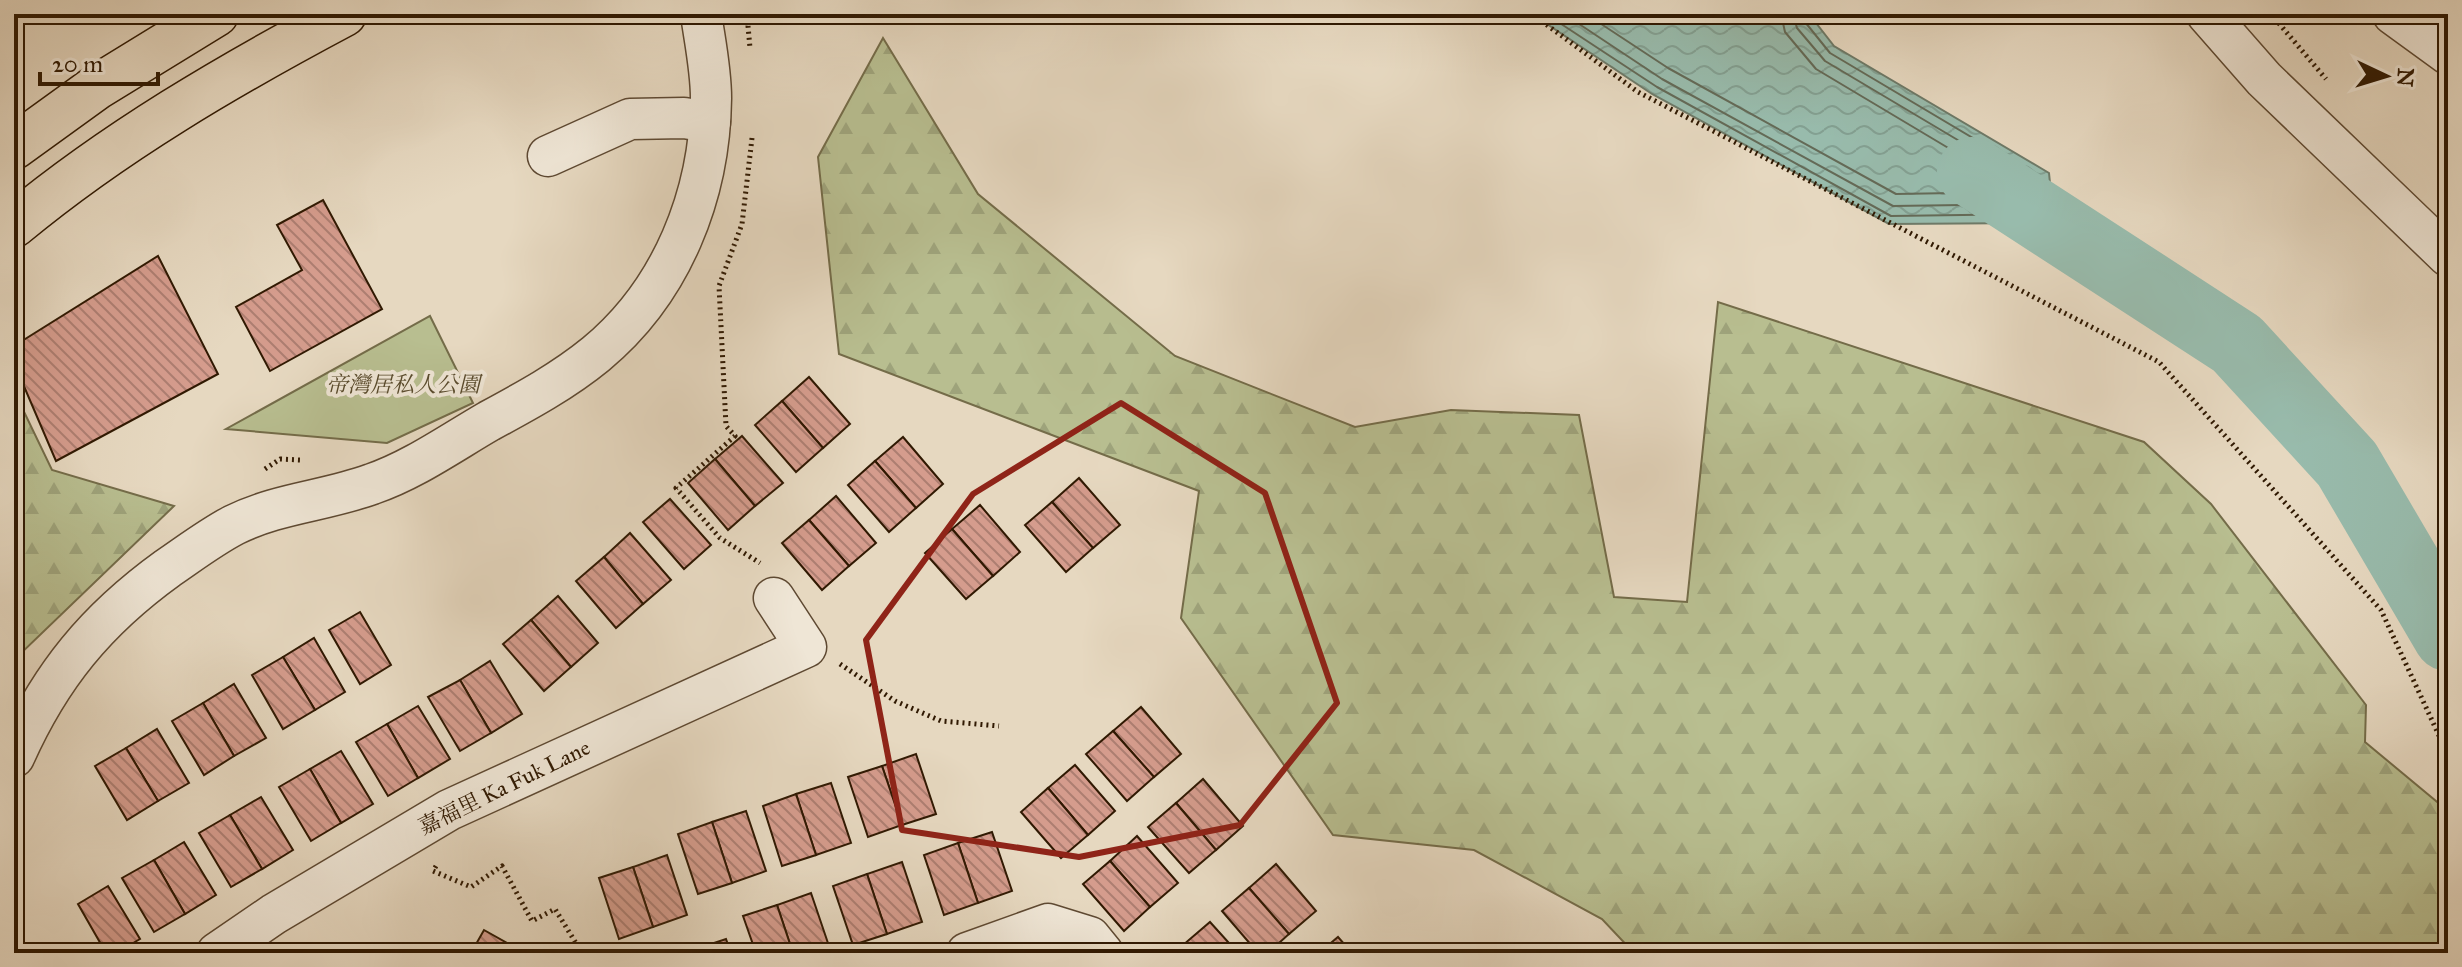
<svg xmlns="http://www.w3.org/2000/svg" width="2462" height="967" font-family="'IM FELL Great Primer','Noto Serif TC',serif">
<style>
.forest{fill:url(#forest-firs);stroke:#746c49;stroke-width:2}
.park{fill:#b8be90;stroke:#746c49;stroke-width:2}
.water{fill:url(#water-waves);stroke:#6e7a68;stroke-width:2}
.lines{fill:none;stroke-linecap:round;stroke-linejoin:round}
.shore{stroke:#646a57;stroke-width:2}
.river{stroke:#98bbac;stroke-width:70}
.building{fill:url(#building-back-hatch);stroke:#301902;stroke-width:2}
.minor-casing{stroke:#5e4932;stroke-width:43}
.major-casing{stroke:#301902;stroke-width:47}
.path{stroke:#301902;stroke-width:5;stroke-dasharray:2 4;stroke-linecap:butt}
.minor{stroke:#efe6d6;stroke-width:40}
.major{stroke:#e6d8c0;stroke-width:44}
.marked{fill:none;stroke:#8f2418;stroke-width:6;stroke-linejoin:round}
.labels{text-anchor:middle;dominant-baseline:central;stroke-width:8;stroke-linejoin:round;paint-order:stroke}
.park-label{font-size:22px;font-style:italic;fill:#594b2d;stroke:#efe6d6}
.street-label{font-size:22px;fill:#301902;stroke:#efe6d6}
</style>
<defs>
<pattern id="forest-firs" width="22" height="20" patternUnits="userSpaceOnUse" patternTransform="scale(2)"><rect width="22" height="20" fill="#b8be90"/><path d="M5 1l3.5 6h-7zM16 11l3.5 6h-7z" fill="#9ea37b"/></pattern>
<pattern id="water-waves" width="16" height="10" patternUnits="userSpaceOnUse" patternTransform="scale(2)"><rect width="16" height="10" fill="#98bbac"/><path d="M0 5q4-4 8 0t8 0" fill="none" stroke="#83a092"/></pattern>
<pattern id="building-back-hatch" width="6" height="6" patternUnits="userSpaceOnUse" patternTransform="scale(2)"><rect width="6" height="6" fill="#d59c8d"/><path d="M-1 5l2 2M0 0l6 6M5-1l2 2" fill="none" stroke="#ad7e71"/></pattern>
</defs>
<rect width="100%" height="100%" fill="#e6d8c0"/>
<filter id="stains"><feTurbulence type="fractalNoise" baseFrequency=".0025" numOctaves="4"/><feColorMatrix values="0 0 0 0 .2 0 0 0 0 .09 0 0 0 0 .02 0 0 0 .5 -.17"/></filter>
<radialGradient id="worn" r=".72"><stop offset=".6" stop-color="#630" stop-opacity="0"/><stop offset="1" stop-color="#630" stop-opacity=".3"/></radialGradient>
<!-- forest -->
<g class="forest">
<path d="M883,38L978,194L1175,356L1355,427L1451,410L1579,415L1614,597L1687,602L1718,302L2144,442L2211,504L2366,705L2365,742L2448,811V953H2193L2191,949L2176,953H1634L1602,919L1474,850L1333,835L1181,618L1199,491L839,354L818,157Z"/>
<path d="M14,391L52,470L174,506L14,660Z"/>
</g>
<!-- park -->
<path class="park" d="M430,316L473,403L387,443L226,429Z"/>
<!-- water -->
<path class="water" d="M1532,14H1809L1834,46L2049,173L2054,223L1889,224L1652,94Z"/>
<g class="lines">
<!-- shore -->
<g class="shore">
<path d="M1546,14L1657,87L1891,216L2043,214L2040,178L1830,53L1805,22L1803,14"/>
<path d="M1564,14L1662,79L1893,206L2032,204L2030,183L1825,61L1797,28L1793,14"/>
<path d="M1586,14L1668,68L1896,194L2013,192L2012,186L1816,69L1785,32L1781,14"/>
</g>
<!-- river -->
<path class="river" d="M1972,172L2237,344L2347,464L2448,636"/>
</g>
<!-- building -->
<g class="building">
<path d="M323,200L382,309L270,371L236,307L302,270L277,225Z"/>
<path d="M158,256L218,374L56,461L14,363V346Z"/>
<path d="M809,377L850,424L823,448L782,401Z"/>
<path d="M782,401L823,448L796,472L755,425Z"/>
<path d="M742,436L783,483L755,506L715,459Z"/>
<path d="M903,437L943,484L916,508L875,461Z"/>
<path d="M715,459L755,506L728,530L688,483Z"/>
<path d="M875,461L916,508L889,532L848,485Z"/>
<path d="M1079,478L1120,525L1093,548L1052,502Z"/>
<path d="M836,496L876,543L849,566L809,520Z"/>
<path d="M670,499L711,545L684,569L643,522Z"/>
<path d="M1052,502L1093,548L1066,572L1025,525Z"/>
<path d="M980,505L1020,552L993,576L952,529Z"/>
<path d="M809,520L849,566L822,590L782,543Z"/>
<path d="M952,529L993,576L966,599L925,553Z"/>
<path d="M630,533L671,580L643,604L604,557Z"/>
<path d="M604,557L643,604L616,628L576,581Z"/>
<path d="M558,596L598,643L571,667L531,620Z"/>
<path d="M360,612L391,665L360,684L329,630Z"/>
<path d="M531,620L571,667L544,691L503,644Z"/>
<path d="M314,638L345,692L315,710L283,657Z"/>
<path d="M283,657L315,710L283,729L252,675Z"/>
<path d="M490,661L522,714L491,733L460,680Z"/>
<path d="M460,680L491,733L460,751L428,697Z"/>
<path d="M234,684L266,738L234,756L203,703Z"/>
<path d="M203,703L234,756L204,775L172,721Z"/>
<path d="M418,706L450,759L418,778L387,724Z"/>
<path d="M1141,707L1181,754L1154,777L1113,731Z"/>
<path d="M387,724L418,778L388,796L356,742Z"/>
<path d="M157,729L189,783L158,801L126,748Z"/>
<path d="M1113,731L1154,777L1127,801L1086,754Z"/>
<path d="M126,748L158,801L127,820L95,766Z"/>
<path d="M341,751L373,804L341,823L310,769Z"/>
<path d="M916,754L936,814L902,825L882,766Z"/>
<path d="M1075,765L1115,811L1088,835L1048,788Z"/>
<path d="M882,766L902,825L868,837L848,777Z"/>
<path d="M310,769L341,823L311,841L279,787Z"/>
<path d="M1203,779L1243,826L1216,850L1176,803Z"/>
<path d="M831,783L851,843L816,855L796,794Z"/>
<path d="M1048,788L1088,835L1061,858L1021,812Z"/>
<path d="M796,794L816,855L782,866L763,806Z"/>
<path d="M261,797L293,850L262,869L230,815Z"/>
<path d="M1176,803L1216,850L1189,873L1148,827Z"/>
<path d="M746,811L766,871L732,883L712,822Z"/>
<path d="M230,815L262,869L231,887L199,833Z"/>
<path d="M712,822L732,883L698,894L678,834Z"/>
<path d="M992,832L1012,891L978,903L958,843Z"/>
<path d="M1137,836L1178,883L1150,907L1110,861Z"/>
<path d="M184,842L216,895L185,914L154,860Z"/>
<path d="M958,843L978,903L944,915L924,855Z"/>
<path d="M667,855L687,915L653,927L633,867Z"/>
<path d="M154,860L185,914L154,932L122,878Z"/>
<path d="M1110,861L1150,907L1124,931L1083,884Z"/>
<path d="M902,862L922,922L887,934L867,874Z"/>
<path d="M1276,864L1316,911L1289,934L1249,888Z"/>
<path d="M633,867L653,927L619,939L599,878Z"/>
<path d="M867,874L887,934L853,945L833,886Z"/>
<path d="M108,886L140,939L116,953H106L78,904Z"/>
<path d="M1249,888L1289,934L1268,953H1258L1222,911Z"/>
<path d="M811,893L831,952L793,953L777,905Z"/>
<path d="M777,905L793,953H756L743,916Z"/>
<path d="M1210,922L1238,953H1190L1183,945Z"/>
<path d="M484,930L525,953H471Z"/>
<path d="M1338,937L1352,953H1319Z"/>
<path d="M726,939L731,953H694L693,950Z"/>
</g>
<g class="lines">
<defs>
<g id="minor">
<path d="M2207,14L2264,79L2448,256"/>
<path d="M2393,14L2448,54"/>
<path d="M548,156L630,119L684,118L710,122"/>
<path d="M14,757C50,676 96,620 168,568C190,553 211,537 234,525C278,503 326,501 372,484C413,470 451,443 489,421C526,401 563,381 596,354C672,291 710,195 711,98C711,70 705,42 701,14"/>
<path d="M217,953L274,914L449,810L806,647L774,598"/>
<path d="M967,953L1048,924L1090,937L1103,953"/>
</g>
<g id="major">
<path d="M14,147L97,87L216,14"/>
<path d="M14,225C114,142 229,75 344,14"/>
</g>
</defs>
<!-- minor casing -->
<use href="#minor" class="minor-casing"/>
<!-- major casing -->
<use href="#major" class="major-casing"/>
<!-- path -->
<g class="path">
<path d="M750,14L748,26L750,48"/>
<path d="M1532,14L1638,92L2159,362L2381,610L2448,755"/>
<path d="M2271,14L2326,79"/>
<path d="M752,138L742,224L719,286L726,426L735,436L676,488L720,538L760,563"/>
<path d="M265,469L280,459L300,460"/>
<path d="M840,664L895,701L941,721L999,726"/>
<path d="M436,866L433,871L471,887L502,866L532,921L555,909L582,953"/>
</g>
<!-- minor -->
<use href="#minor" class="minor"/>
<!-- major -->
<use href="#major" class="major"/>
</g>
<!-- marked area -->
<path class="marked" d="M1121,403L1265,493L1337,703L1240,825L1079,857L902,830L866,640L973,494Z"/>
<g class="labels">
<!-- park labels -->
<g class="park-label">
<text x="403" y="384">帝灣居私人公園</text>
</g>
<!-- street labels -->
<g class="street-label">
<text transform="translate(504 787) rotate(-26)">嘉福里 Ka Fuk Lane</text>
</g>
</g>
<!-- margin -->
<rect width="2462" height="967" fill="none" stroke="#e6d8c0" stroke-width="48"/>
<rect x="16" y="16" width="2430" height="935" fill="none" stroke="#301902" stroke-width="4"/>
<rect x="24" y="24" width="2414" height="919" fill="none" stroke="#301902" stroke-width="2"/>
<!-- north arrow -->
<g transform="translate(2386 76) rotate(94)" stroke="#efe6d6" stroke-width="6" paint-order="stroke">
<path d="M0-6L14 30L0 20L-14 30Z" fill="#301902"/>
<text y="-12" font-size="22" font-weight="bold" text-anchor="middle" fill="#301902">N</text>
</g>
<!-- scale -->
<path d="M40 72v12h118v-12" fill="none" stroke="#301902" stroke-width="4"/>
<text x="52" y="72" font-size="24" fill="#301902" stroke="#efe6d6" stroke-width="6" paint-order="stroke">20 m</text>
<rect width="100%" height="100%" filter="url(#stains)"/>
<rect width="100%" height="100%" fill="url(#worn)"/>
</svg>
